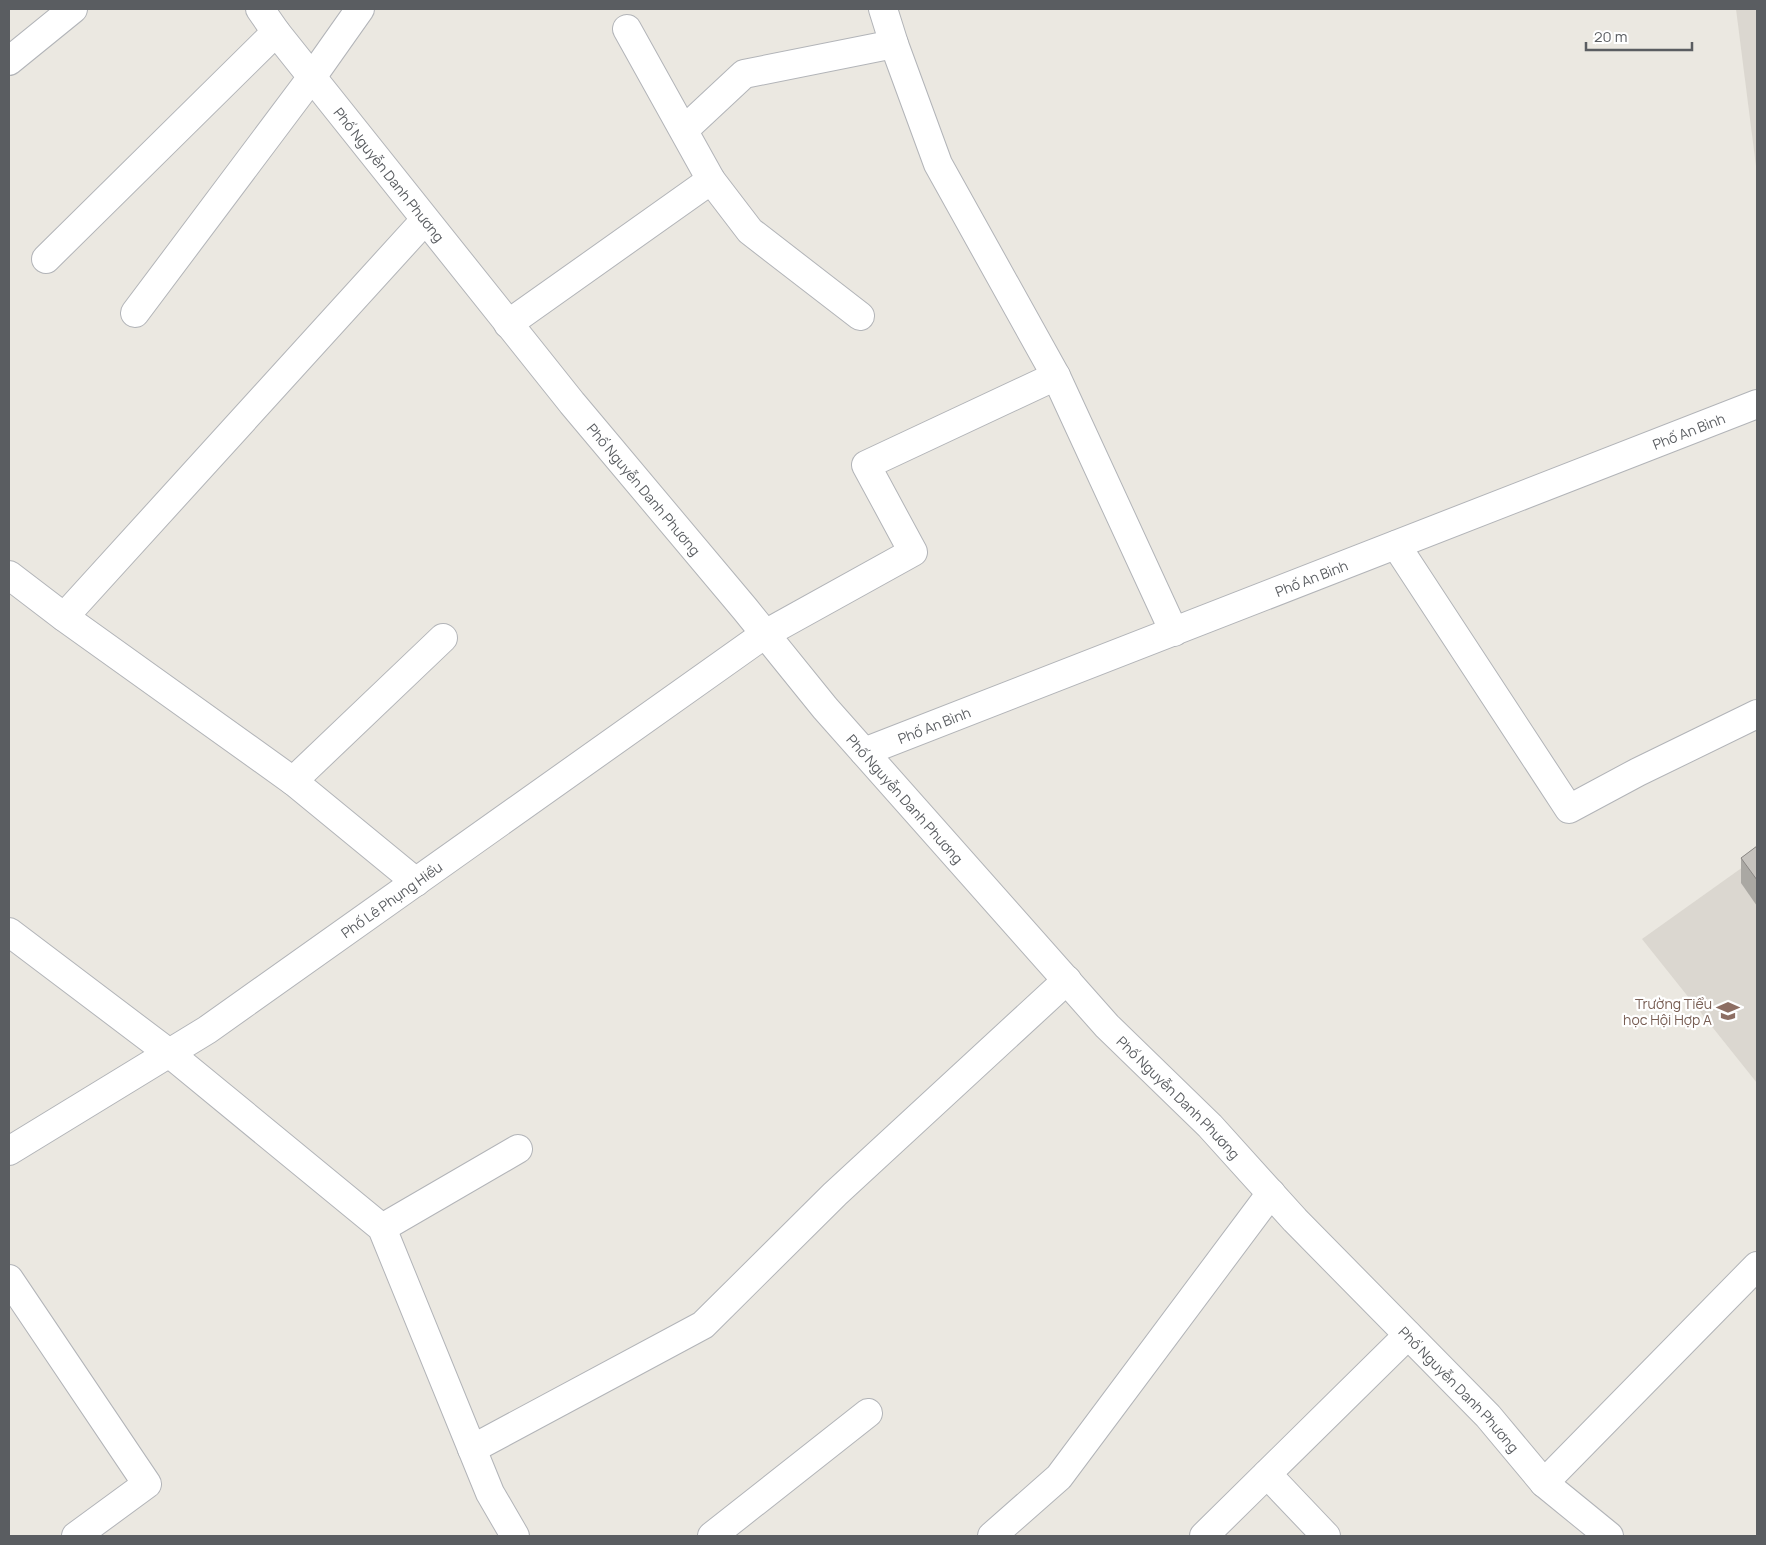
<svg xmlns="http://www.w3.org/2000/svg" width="1766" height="1545" font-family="Manrope,sans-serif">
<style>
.education{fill:#dbd7d0}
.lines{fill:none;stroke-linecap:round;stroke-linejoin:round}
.minor-casing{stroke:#b2b4b8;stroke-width:30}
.minor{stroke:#fff;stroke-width:28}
.wall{fill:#aaa8a3}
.building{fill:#c6c3be;stroke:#8b8885}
.labels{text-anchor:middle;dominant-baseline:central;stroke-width:4.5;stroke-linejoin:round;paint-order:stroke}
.street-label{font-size:14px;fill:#5a5d61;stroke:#fff}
.education-label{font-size:14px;fill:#785e54;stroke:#fff;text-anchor:end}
</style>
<rect width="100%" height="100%" fill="#ebe8e1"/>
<!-- education -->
<g class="education">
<path d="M1736,9H1757V174Z"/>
<path d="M1757,857V1083L1642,939Z"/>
</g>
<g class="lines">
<defs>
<g id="minor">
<path id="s1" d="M260,9L276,32L572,403L745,609L825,708L1107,1026L1210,1126L1295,1220L1488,1416L1544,1483L1609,1536"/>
<path d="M883,9L894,44L938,164L1056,376L1174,632"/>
<path d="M627,29L711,180L750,231L860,316"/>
<path d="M9,61L73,9"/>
<path d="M684,130L744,74L894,44"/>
<path d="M46,259L276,32"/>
<path d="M135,313L312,77L360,9"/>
<path d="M508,324L711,180"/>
<path d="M1396,545L1569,809L1638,772L1757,714"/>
<path d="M9,575L64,617L293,781L416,882"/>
<path d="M64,617L425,220"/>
<path id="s2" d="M864,752L1757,404"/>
<path d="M293,781L443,638"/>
<path d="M9,932L169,1053L382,1228L490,1493L515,1536"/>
<path id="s3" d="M9,1151L207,1030L765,634L913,552L866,465L1056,376"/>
<path d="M382,1228L518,1149"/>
<path d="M9,1279L147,1484L76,1536"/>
<path d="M472,1449L703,1325L835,1194L1067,980"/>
<path d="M1267,1474L1326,1536"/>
<path d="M1544,1483L1757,1266"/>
<path d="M712,1536L868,1413"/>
<path d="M992,1536L1059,1477L1271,1193"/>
<path d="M1204,1536L1408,1335"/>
</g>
</defs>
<!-- minor casing -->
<use href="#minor" class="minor-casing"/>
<!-- minor -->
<use href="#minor" class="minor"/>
</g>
<!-- wall -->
<path class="wall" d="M1757,846V906L1741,883V858Z"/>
<!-- building -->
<path class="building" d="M1757,846V880L1741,858Z"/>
<!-- icons -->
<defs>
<symbol id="school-bare" viewBox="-9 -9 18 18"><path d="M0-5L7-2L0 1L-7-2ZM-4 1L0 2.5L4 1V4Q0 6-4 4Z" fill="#8d6e63" stroke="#fff" stroke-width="2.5" paint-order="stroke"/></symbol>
</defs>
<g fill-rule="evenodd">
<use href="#school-bare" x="1712" y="995" width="32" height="32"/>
</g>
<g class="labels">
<!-- street labels -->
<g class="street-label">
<text stroke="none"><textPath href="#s1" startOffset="210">Phố Nguyễn Danh Phương</textPath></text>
<text stroke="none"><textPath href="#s2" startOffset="885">Phố An Bình</textPath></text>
<text stroke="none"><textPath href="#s1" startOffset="615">Phố Nguyễn Danh Phương</textPath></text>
<text stroke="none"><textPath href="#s2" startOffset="480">Phố An Bình</textPath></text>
<text stroke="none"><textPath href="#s2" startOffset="75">Phố An Bình</textPath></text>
<text stroke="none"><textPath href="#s1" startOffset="1020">Phố Nguyễn Danh Phương</textPath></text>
<text stroke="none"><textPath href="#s3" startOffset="458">Phố Lê Phụng Hiểu</textPath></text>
<text stroke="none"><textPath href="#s1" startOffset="1425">Phố Nguyễn Danh Phương</textPath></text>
<text stroke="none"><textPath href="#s1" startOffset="1830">Phố Nguyễn Danh Phương</textPath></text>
</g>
<!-- education labels -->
<g class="education-label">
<text x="1712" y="1003">Trường Tiểu<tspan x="1712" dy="16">học Hội Hợp A</tspan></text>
</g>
</g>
<!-- border -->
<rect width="1766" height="1545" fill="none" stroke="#5a5d61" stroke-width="20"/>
<!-- scale -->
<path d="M1586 42v8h106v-8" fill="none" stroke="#5a5d61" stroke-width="2.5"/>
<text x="1594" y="42" font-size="15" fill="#5a5d61" stroke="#ffffff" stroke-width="4" paint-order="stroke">20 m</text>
</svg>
